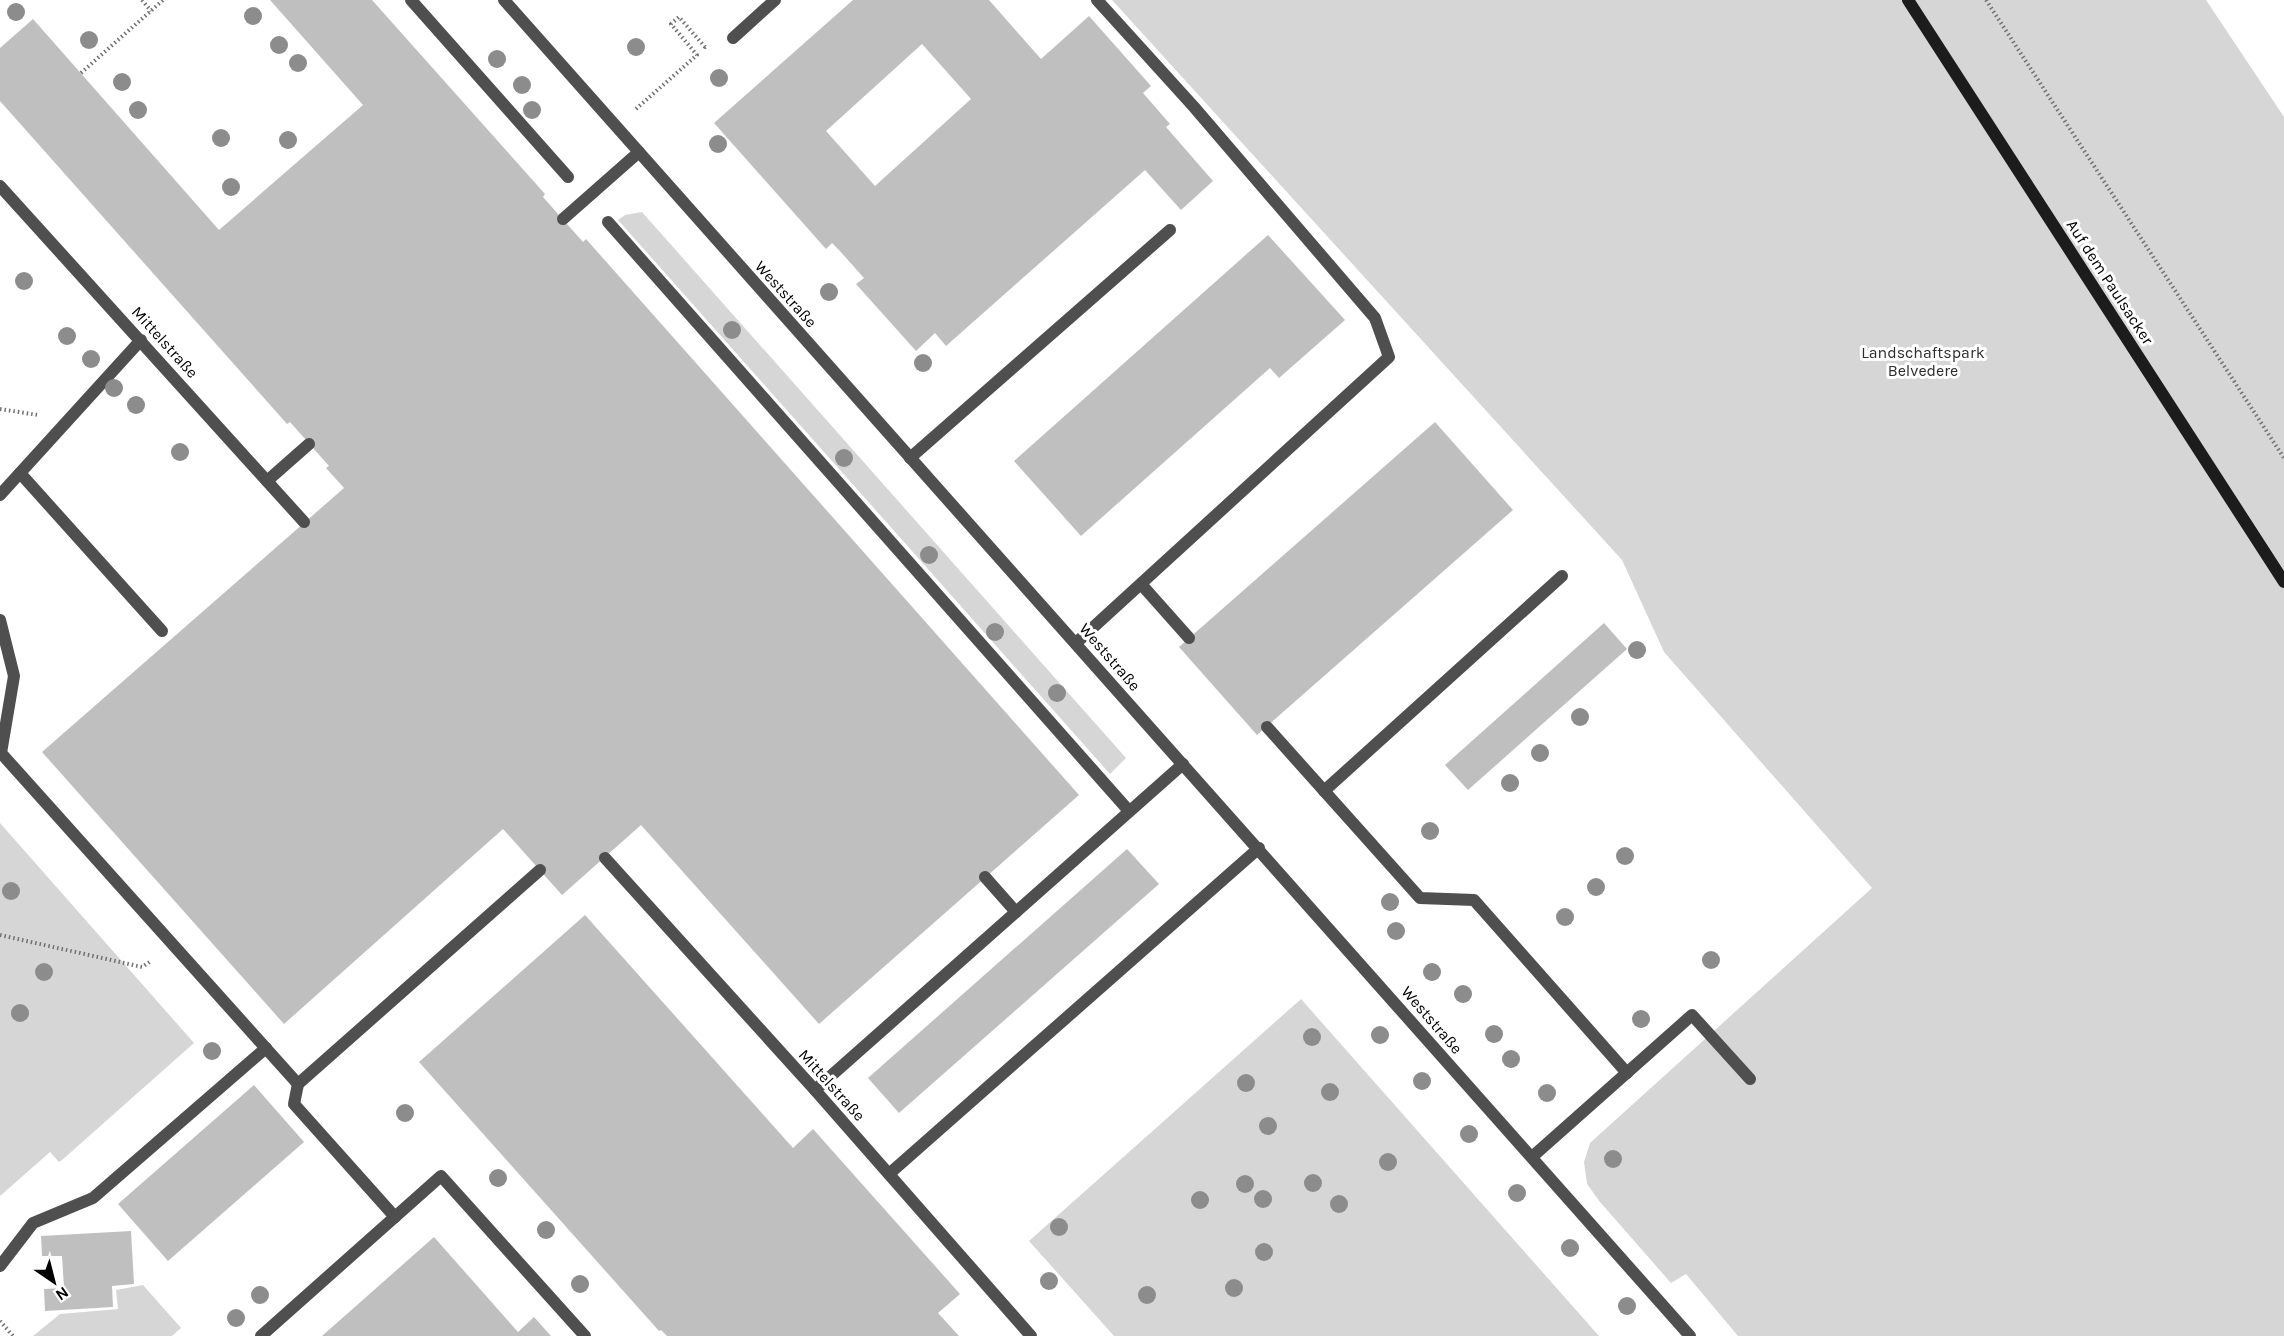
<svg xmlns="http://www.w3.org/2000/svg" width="2284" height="1336" font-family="Karla,sans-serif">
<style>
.green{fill:#d6d6d6}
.building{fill:#bfbfbf;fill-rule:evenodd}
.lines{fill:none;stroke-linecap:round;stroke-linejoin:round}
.path{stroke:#717171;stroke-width:4;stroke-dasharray:1.5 3;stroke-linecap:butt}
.lane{stroke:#4f4f4f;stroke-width:12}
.secondary{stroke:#1c1c1c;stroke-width:12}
.tree{fill:#8c8c8c}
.labels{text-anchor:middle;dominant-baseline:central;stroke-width:6;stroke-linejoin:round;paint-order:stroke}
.street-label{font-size:16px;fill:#000;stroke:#fff}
.park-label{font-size:16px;fill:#2d2d2d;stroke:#fff}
</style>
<rect width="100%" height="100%" fill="#fff"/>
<!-- green -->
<g class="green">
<path d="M1112,0H2206L2284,117V1336H1738L1686,1274L1671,1283L1600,1202L1587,1184L1584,1162L1590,1143L1872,888L1664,652L1622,560Z"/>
<path d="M642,212L1126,758L1110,774L618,220L625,215Z"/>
<path d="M0,823L194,1043L62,1160L59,1162L50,1152L0,1196Z"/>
<path d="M1301,999L1599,1336H1114L1029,1241Z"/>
<path d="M143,1285L181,1328L172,1336H33L60,1314L118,1309L116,1290Z"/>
</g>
<!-- building -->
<g class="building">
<path d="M270,0H372L545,194L543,197L583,242L586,239L1079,795L819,1024L641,825L562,895L503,829L284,1024L42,752L344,488L326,468L329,466L290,422L287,424L0,101V48L33,19L219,230L363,105Z"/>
<path d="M853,0H989L1041,59L1089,16L1151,86L1143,93L1170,124L1166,127L1213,181L1181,210L1145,170L946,346L935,333L916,351L856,284L864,278L839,250L832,243L826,249L714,123ZM922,44L971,99L875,186L826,131Z"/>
<path d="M1268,235L1345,320L1279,378L1270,368L1081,536L1014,461Z"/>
<path d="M1435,422L1513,510L1257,735L1179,647Z"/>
<path d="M1604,623L1627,649L1468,790L1445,765Z"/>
<path d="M1127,849L1159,884L899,1113L868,1078Z"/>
<path d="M585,915L793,1148L813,1129L960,1294L938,1313L959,1336H667L661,1330L659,1331L419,1062Z"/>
<path d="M254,1085L304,1142L168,1261L118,1204Z"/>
<path d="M131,1231L134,1284L112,1286L113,1307L45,1311L44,1289L64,1288L62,1256H42L41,1236Z"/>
<path d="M434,1237L518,1332L534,1317L551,1336H322Z"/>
</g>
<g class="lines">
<!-- path -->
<g class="path">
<path d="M142,0L151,11"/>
<path d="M1986,0L2284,458"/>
<path d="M81,73L163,0"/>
<path d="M636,109L697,55L671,24L679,17L705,47L707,45"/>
<path d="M0,409L38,415"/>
<path d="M0,935L142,967L151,961"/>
<path d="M0,1321L13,1336"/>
</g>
<!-- lane -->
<g class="lane">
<path d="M411,0L568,177"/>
<path d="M504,0L1690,1336"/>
<path d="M733,38L775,0"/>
<path d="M0,186L304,522"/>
<path d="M563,219L639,152"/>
<path d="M608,222L1129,811"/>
<path d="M910,458L1170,230"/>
<path d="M20,473L162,631"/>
<path d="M267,481L309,444"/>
<path d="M0,495L141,340"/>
<path d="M1141,584L1189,638"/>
<path d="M0,620L14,676L1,753L298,1084L540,870"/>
<path d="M1076,643L1389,357L1375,318L1194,107L1097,0"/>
<path d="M1267,727L1420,898L1474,900L1627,1073"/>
<path d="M1324,791L1562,576"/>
<path d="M605,858L815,1090L1031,1336"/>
<path d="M985,877L1016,912"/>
<path d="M298,1084L294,1104L395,1217"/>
<path d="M815,1090L1183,764"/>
<path d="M1532,1157L1692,1015L1750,1079"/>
<path d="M889,1174L1259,848"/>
<path d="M0,1266L33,1223L93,1198L266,1048"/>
<path d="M261,1336L441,1176L585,1336"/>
</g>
<!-- secondary -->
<path class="secondary" d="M1908,0L2284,582"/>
</g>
<!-- trees -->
<g class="tree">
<circle cx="16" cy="12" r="9"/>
<circle cx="253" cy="16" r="9"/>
<circle cx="89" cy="40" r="9"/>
<circle cx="279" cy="45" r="9"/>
<circle cx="636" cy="47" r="9"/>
<circle cx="497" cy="59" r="9"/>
<circle cx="298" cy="63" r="9"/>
<circle cx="719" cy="78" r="9"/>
<circle cx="122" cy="82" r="9"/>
<circle cx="522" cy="85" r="9"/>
<circle cx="138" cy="110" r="9"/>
<circle cx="532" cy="110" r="9"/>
<circle cx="221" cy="138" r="9"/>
<circle cx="288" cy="140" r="9"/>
<circle cx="718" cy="144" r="9"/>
<circle cx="231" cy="187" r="9"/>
<circle cx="24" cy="281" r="9"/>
<circle cx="829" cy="292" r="9"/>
<circle cx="732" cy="330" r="9"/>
<circle cx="67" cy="336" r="9"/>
<circle cx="91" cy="359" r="9"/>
<circle cx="923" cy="363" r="9"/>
<circle cx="114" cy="388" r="9"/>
<circle cx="136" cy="405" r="9"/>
<circle cx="180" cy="452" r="9"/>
<circle cx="844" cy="458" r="9"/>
<circle cx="929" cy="555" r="9"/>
<circle cx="995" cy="632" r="9"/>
<circle cx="1637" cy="650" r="9"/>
<circle cx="1057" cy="693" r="9"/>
<circle cx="1580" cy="717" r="9"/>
<circle cx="1540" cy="753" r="9"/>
<circle cx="1510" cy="783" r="9"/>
<circle cx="1430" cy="831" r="9"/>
<circle cx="1625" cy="856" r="9"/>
<circle cx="1596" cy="887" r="9"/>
<circle cx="11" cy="891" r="9"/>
<circle cx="1390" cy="902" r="9"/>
<circle cx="1565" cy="917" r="9"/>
<circle cx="1396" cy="931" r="9"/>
<circle cx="1711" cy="960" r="9"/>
<circle cx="44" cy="972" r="9"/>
<circle cx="1432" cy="972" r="9"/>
<circle cx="1463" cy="994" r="9"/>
<circle cx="20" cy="1013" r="9"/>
<circle cx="1641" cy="1019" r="9"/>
<circle cx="1494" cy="1034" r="9"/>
<circle cx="1380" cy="1035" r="9"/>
<circle cx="1312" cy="1037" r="9"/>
<circle cx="212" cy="1051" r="9"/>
<circle cx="1511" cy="1059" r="9"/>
<circle cx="1422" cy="1081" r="9"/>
<circle cx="1246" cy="1083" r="9"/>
<circle cx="1330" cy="1092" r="9"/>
<circle cx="1547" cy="1093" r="9"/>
<circle cx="405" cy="1113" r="9"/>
<circle cx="1268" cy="1126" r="9"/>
<circle cx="1469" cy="1134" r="9"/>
<circle cx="1613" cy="1159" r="9"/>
<circle cx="1388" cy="1162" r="9"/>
<circle cx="498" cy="1178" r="9"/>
<circle cx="1313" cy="1183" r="9"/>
<circle cx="1245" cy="1184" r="9"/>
<circle cx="1517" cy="1193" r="9"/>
<circle cx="1263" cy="1199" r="9"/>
<circle cx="1200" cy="1200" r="9"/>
<circle cx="1339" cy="1204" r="9"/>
<circle cx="1059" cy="1227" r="9"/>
<circle cx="546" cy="1230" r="9"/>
<circle cx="1570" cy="1248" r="9"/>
<circle cx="1264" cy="1252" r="9"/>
<circle cx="1049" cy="1281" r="9"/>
<circle cx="580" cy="1284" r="9"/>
<circle cx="1234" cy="1288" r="9"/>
<circle cx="260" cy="1295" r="9"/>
<circle cx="1147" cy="1295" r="9"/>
<circle cx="1627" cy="1306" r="9"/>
<circle cx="236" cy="1318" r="9"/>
</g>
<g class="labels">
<!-- street labels -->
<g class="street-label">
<text transform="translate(2110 282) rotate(57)">Auf dem Paulsacker</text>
<text transform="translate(786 294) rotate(48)">Weststraße</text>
<text transform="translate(165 342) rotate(48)">Mittelstraße</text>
<text transform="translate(1110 657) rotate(49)">Weststraße</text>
<text transform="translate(1432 1020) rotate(49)">Weststraße</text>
<text transform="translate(832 1085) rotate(48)">Mittelstraße</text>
</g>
<!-- park labels -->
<g class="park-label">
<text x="1923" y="352">Landschaftspark<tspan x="1923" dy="18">Belvedere</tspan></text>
</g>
</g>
<!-- north arrow -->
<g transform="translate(54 1282) rotate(145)" stroke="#ffffff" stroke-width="4.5" paint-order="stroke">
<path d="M0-4.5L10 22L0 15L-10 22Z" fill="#000000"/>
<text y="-9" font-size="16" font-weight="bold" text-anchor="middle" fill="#000000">N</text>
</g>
</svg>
